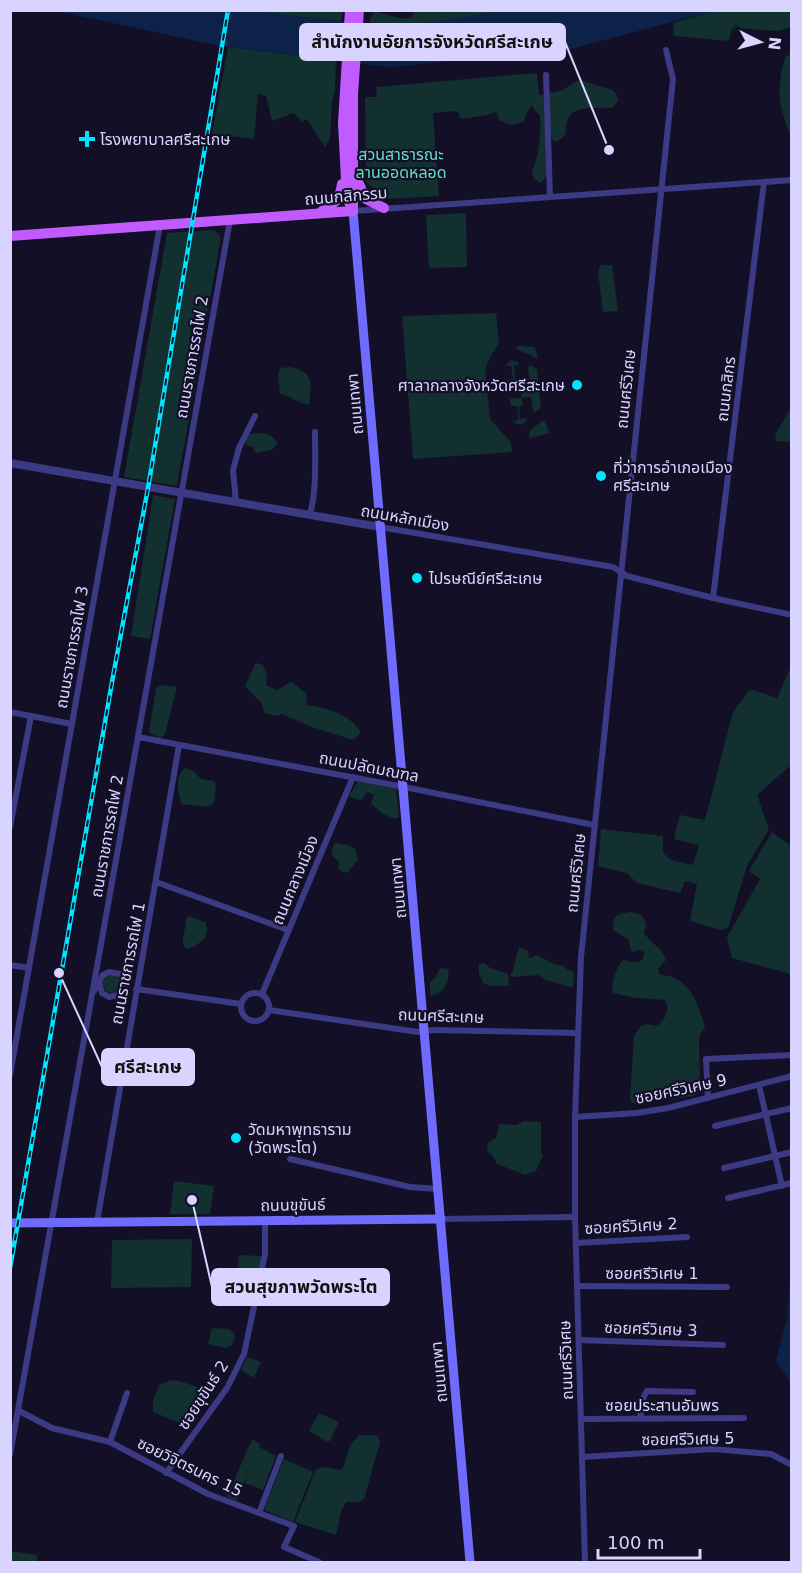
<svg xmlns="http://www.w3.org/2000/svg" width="802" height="1573" font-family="'DejaVu Sans','Noto Sans Thai',sans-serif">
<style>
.green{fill:#12302f}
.water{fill:#0c2248}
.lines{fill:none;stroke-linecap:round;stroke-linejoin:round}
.minor{stroke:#3d3a85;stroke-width:6}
.tertiary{stroke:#3d3a85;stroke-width:8}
.secondary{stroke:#6f6bff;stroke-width:9}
.primary{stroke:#c25bff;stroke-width:10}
.rail-casing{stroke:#00e5ff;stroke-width:4.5}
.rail{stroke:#130f26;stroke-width:2;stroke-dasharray:7;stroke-linecap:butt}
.poi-dot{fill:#00e5ff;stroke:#130f26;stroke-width:2}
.labels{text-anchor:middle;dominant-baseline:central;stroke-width:4.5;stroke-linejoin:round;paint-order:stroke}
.poi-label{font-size:16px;fill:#d9d4ff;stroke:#130f26;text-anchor:start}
.park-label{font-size:16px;fill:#5fe0c0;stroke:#130f26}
.street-label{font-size:16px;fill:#d9d4ff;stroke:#130f26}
.leader{fill:none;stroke:#d9d4ff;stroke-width:2}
.callout-dot{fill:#d9d4ff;stroke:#130f26;stroke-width:2}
.callout{fill:#d9d4ff;stroke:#d9d4ff;stroke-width:2}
.callout-label{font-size:18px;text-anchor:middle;font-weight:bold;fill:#111}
</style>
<rect width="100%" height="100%" fill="#130f26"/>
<!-- green -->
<g class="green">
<path d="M244,11H343L341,21Z"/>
<path d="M374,11L403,19L411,17L414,11H501L402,28L369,22Z"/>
<path d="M714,11H791V27L778,31L732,28L729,41L674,36L673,23Z"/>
<path d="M228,47L336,60L335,91L332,103L330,139L325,147L307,119L302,122L294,113L272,121L266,96L258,94L254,139L212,134Z"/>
<path d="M791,54V138C779,104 775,91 786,55L788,56Z"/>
<path d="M537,73L539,95L560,91L578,81H584L612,90L617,95L618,101L612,108C600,109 574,104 568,119C563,132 572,133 556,142L551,138L547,175L541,183L534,179L532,171C540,153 541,135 540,115L535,111L533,106L530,107L523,122L512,125L500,121L496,112L488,115L461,119L457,111L433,113L439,196L387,199L366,182L365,97H377L376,87Z"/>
<path d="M466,213L467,267L429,268L426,215Z"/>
<path d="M214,230L221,237L177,486L124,477L167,233Z"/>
<path d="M601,265H612L618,311L603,312L598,271Z"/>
<path d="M496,313L499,343L492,354L485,369L490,419L511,442L512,452L413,459L402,316Z"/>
<path d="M516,346L535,347L538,359L517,349Z"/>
<path d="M511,360L519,363V365L514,366L515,379L519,378L520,384L530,383L528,368L530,365L537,369L541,408L535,412L533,411L531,397L522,398L523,405L519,406L520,419L526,418L527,421L521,425L512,422L519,419L517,406H511L509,399L522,398L520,385H508L507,380L513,379L511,366H505Z"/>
<path d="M290,367C314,371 312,384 309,405C298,403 291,396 280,394L278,376L280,368Z"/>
<path d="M791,408V442L775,441L776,433Z"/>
<path d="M544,420L550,433L529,438L530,430Z"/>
<path d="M262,433L272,436L278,443L272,450L256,453L252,447L246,445L247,434Z"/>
<path d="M153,495L175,499L150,639L131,636Z"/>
<path d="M257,663L263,665L267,675L266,685L277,690L291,682L306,693L307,705C327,708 351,714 361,733L353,740L312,727L282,714L277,716L264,713L262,704L245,686L255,664Z"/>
<path d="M791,666V765L757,795L769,829L747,866L728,928L720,930L690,921L697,884L685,881L680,893L637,883L627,873L598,866L601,829L663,836V853L671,860L693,865L699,845L674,839L680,815L705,820L733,712L750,689L777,698Z"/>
<path d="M161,685L177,687L165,734L160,738L149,732L156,688Z"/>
<path d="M184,768L192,770L201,779L214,781L216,784L214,803L207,807L181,804C178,791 175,778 184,768Z"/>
<path d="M359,781L396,789L399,817L394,819L382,813L371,804L374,795L367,792L361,801L349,796L356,784Z"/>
<path d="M772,832L791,846V974L732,958L727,937L760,879L749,871Z"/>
<path d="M335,843L348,845L356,850L358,859L348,872L344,873L338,869L339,862C330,854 330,853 335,843Z"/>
<path d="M631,912L642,915L646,925L644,932C649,943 662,947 666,960L658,969L659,974C664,976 668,975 672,977C693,985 699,1008 705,1027L699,1037L700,1088L698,1093L693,1096L634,1104L630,1100L634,1036L641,1026L646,1024L658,1026C665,1018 671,1010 665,1000L636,998L613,993C611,984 616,966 623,960C632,962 638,965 644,957V952L639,950L633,952L630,948L629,940L613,930L614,918L619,914Z"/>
<path d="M189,916L205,922C212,936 200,944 189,949L184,947C181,938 186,929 186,919Z"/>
<path d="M519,947L528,951L529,958L537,955L556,965L564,966L566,969L574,972L573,988L546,980L538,975L513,977L510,975L513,971Z"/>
<path d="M485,963L490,968L508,974L509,986H490L483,983L479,973V964Z"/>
<path d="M440,968L448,969C451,982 443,994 430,996V982L435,978Z"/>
<circle cx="112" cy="984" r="9"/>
<path d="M523,1121L541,1122V1152L543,1155L536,1171L525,1175L497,1164L493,1156L487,1151L488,1143L496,1138L499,1124L517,1125Z"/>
<path d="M174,1181L214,1186L210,1214H170Z"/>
<path d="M192,1239L191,1287L111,1288L112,1240Z"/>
<path d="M239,1255L262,1256L260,1270L238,1269Z"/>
<path d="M214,1328L228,1329L234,1333L235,1338L231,1346L226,1348L208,1344L211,1330Z"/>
<path d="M247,1357L261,1362L254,1378L241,1370Z"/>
<path d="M171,1380C182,1382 195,1384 202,1392L201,1406L190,1422L180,1423L153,1412V1401L159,1385Z"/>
<path d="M319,1413L339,1422L330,1441H326L309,1431Z"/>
<path d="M359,1435H377L380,1442L364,1499L359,1502H346L341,1511L336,1535L295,1522L316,1469L325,1467L341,1470L343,1468L350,1446Z"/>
<path d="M252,1439L260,1444L259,1447L276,1456L263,1490L245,1483L251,1466L237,1501L227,1497Z"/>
<path d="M284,1459L313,1472L293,1522L264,1510Z"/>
<path d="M10,1551L38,1555L36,1562H11Z"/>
</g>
<!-- water -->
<g class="water">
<path d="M244,10L401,28L501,11H714L571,49L390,67L215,45L57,11Z"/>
<path d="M791,1267V1383L776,1361L787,1319Z"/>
</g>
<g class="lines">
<!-- minor -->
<g class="minor">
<path d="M546,75L550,197"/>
<path d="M353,211L792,180"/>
<path d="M236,503L233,470L239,448L255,416"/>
<path d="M309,515C317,498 315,453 315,432"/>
<path d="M380,527L613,567L627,576L713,598L792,615"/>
<path d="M713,598L764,182"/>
<path d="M10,712L72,724"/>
<path d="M138,737L404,787L594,825"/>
<path d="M10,827L31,716"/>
<path d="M156,882L288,930"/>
<path d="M10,965L29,968"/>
<path d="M136,989L241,1004"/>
<path d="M94,991L103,975L109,972L120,974C127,980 127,989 119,995L109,997L102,993L99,982"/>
<circle cx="255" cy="1007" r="14"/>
<path d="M262,994L353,777"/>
<path d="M269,1010L418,1032L433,1030L577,1033"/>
<path d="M10,1075L160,225"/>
<path d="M759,1085L782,1186"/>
<path d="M708,1098L706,1059L792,1055"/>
<path d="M575,1117L637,1113L668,1108L792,1076"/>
<path d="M715,1126L792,1108"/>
<path d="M290,1159L410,1187L438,1189"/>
<path d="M724,1168L792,1152"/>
<path d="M728,1198L792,1183"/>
<path d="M441,1219L575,1217"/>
<path d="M97,1222L179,745"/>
<path d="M576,1243L687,1237"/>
<path d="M577,1286L727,1287"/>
<path d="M579,1340L723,1345"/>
<path d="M19,1411L52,1428L110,1442L208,1494L294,1526L284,1547L319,1562"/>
<path d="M640,1418L644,1396L647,1391L693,1392"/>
<path d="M581,1419L744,1418"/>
<path d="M110,1442L127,1393"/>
<path d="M10,1455L230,220"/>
<path d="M582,1457L713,1449L771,1454L792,1465"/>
<path d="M166,1473L227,1388L244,1354L265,1254V1220"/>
<path d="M259,1513L281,1456"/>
<path d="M585,1562L575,1217V1117L581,957L673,79L666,50"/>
</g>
<!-- tertiary -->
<path class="tertiary" d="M10,463L380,527"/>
<!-- secondary -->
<g class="secondary">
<path d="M353,211L470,1562"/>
<path d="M10,1223L441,1219"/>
</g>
<!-- primary -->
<g class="primary">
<path d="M350,10L343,123L347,198L353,211"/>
<path d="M358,182L366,199L384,208"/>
<path d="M353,210V94L359,10"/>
<path d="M322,211C335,204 340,199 342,184"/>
<path d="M10,236L353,211"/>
</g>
<defs>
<path id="rail" d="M10,1268L112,682L148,488L228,10"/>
</defs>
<!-- rail casing -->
<use href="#rail" class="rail-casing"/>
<!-- rail -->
<use href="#rail" class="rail"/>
</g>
<!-- markers -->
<g class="poi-dot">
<path d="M84 130h6v6h6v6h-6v6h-6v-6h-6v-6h6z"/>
<circle cx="577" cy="385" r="6"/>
<circle cx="601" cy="476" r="6"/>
<circle cx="417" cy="578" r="6"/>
<circle cx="236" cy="1138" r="6"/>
</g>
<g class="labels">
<!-- poi labels -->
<g class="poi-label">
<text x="100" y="139">โรงพยาบาลศรีสะเกษ</text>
<text x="565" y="385" text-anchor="end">ศาลากลางจังหวัดศรีสะเกษ</text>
<text x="613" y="467">ที่ว่าการอำเภอเมือง<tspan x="613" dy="18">ศรีสะเกษ</tspan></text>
<text x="429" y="578">ไปรษณีย์ศรีสะเกษ</text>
<text x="248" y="1129">วัดมหาพุทธาราม<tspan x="248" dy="18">(วัดพระโต)</tspan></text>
</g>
<!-- park labels -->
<g class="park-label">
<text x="401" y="154">สวนสาธารณะ<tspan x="401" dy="18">ลานออดหลอด</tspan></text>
</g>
<!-- street labels -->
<g class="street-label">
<text transform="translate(346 196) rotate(-5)">ถนนกสิกรรม</text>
<text transform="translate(192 357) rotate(-80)">ถนนราชการรถไฟ 2</text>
<text transform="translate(626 389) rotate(-84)">ถนนศรีวิเศษ</text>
<text transform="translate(726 389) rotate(-83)">ถนนกสิกร</text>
<text transform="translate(355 404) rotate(-95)">ถนนเทพา</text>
<text transform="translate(405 518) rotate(10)">ถนนหลักเมือง</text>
<text transform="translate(72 647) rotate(-80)">ถนนราชการรถไฟ 3</text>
<text transform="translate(369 767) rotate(11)">ถนนปลัดมณฑล</text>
<text transform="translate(107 836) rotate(-80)">ถนนราชการรถไฟ 2</text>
<text transform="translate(576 873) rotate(-84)">ถนนศรีวิเศษ</text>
<text transform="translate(295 880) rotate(-67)">ถนนกลางเมือง</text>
<text transform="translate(398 888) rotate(-95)">ถนนเทพา</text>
<text transform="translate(128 963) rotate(-79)">ถนนราชการรถไฟ 1</text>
<text transform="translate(441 1016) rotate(2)">ถนนศรีสะเกษ</text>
<text transform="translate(681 1089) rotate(-12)">ซอยศรีวิเศษ 9</text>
<text transform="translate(293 1205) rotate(-1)">ถนนขุขันธ์</text>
<text transform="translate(631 1226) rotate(-3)">ซอยศรีวิเศษ 2</text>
<text x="652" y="1273">ซอยศรีวิเศษ 1</text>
<text transform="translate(651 1329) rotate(2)">ซอยศรีวิเศษ 3</text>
<text transform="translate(566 1360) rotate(-92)">ถนนศรีวิเศษ</text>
<text transform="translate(439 1372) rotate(-95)">ถนนเทพา</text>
<text transform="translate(203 1395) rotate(-57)">ซอยขุขันธ์ 2</text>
<text x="662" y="1405">ซอยประสานอัมพร</text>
<text transform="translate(688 1439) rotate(-1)">ซอยศรีวิเศษ 5</text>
<text transform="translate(190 1467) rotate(26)">ซอยวิจิตรนคร 15</text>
</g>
</g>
<!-- callouts -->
<path class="leader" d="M609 150L565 42M59 973L102 1067M192 1200L212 1287"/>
<g class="callout-dot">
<circle cx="609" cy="150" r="6"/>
<circle cx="59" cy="973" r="6"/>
<circle cx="192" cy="1200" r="6"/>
</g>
<g class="callout">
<rect x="300" y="24" width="265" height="36" rx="6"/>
<rect x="102" y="1049" width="92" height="36" rx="6"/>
<rect x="212" y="1269" width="177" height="36" rx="6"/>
</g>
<g class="callout-label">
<text x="432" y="48">สำนักงานอัยการจังหวัดศรีสะเกษ</text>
<text x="148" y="1073">ศรีสะเกษ</text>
<text x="301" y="1293">สวนสุขภาพวัดพระโต</text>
</g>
<!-- border -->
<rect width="802" height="1573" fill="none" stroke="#d9d4ff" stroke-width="24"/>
<!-- north arrow -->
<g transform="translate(760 42) rotate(96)" stroke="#130f26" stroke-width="4.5" paint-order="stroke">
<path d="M0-4.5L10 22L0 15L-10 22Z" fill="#d9d4ff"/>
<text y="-9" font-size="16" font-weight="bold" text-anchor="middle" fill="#d9d4ff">N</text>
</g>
<!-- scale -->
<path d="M598 1549v9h102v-9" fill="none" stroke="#d9d4ff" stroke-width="3"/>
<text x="607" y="1549" font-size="18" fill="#d9d4ff" stroke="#130f26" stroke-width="4.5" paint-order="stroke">100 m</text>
</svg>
